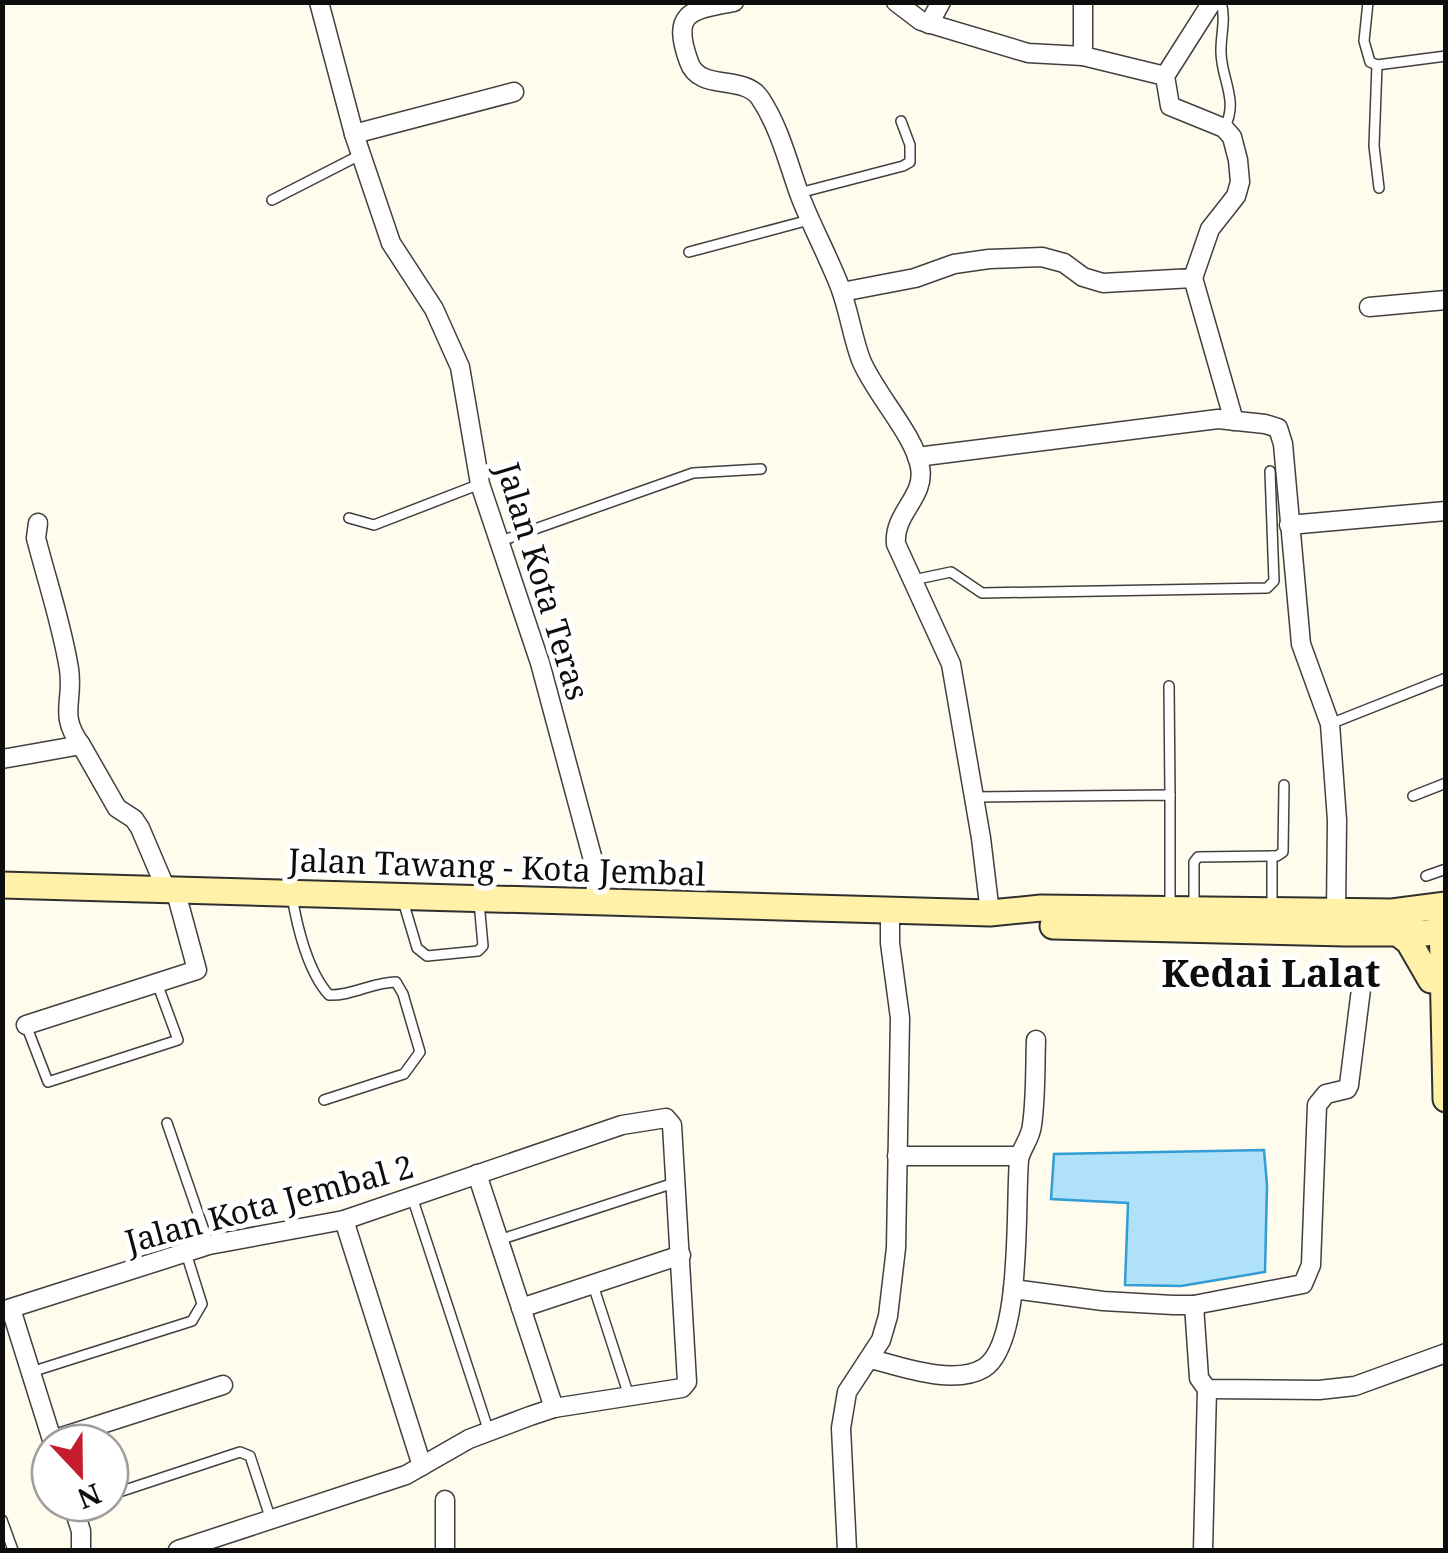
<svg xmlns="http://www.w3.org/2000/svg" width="1448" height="1553" font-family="'Noto Serif',serif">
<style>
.water{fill:#afe1f9;stroke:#329cd5;stroke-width:2.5}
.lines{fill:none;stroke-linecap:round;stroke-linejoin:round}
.service-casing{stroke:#404040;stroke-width:12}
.minor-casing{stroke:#404040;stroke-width:21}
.secondary-casing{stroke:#2f2f2f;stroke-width:29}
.service{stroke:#fff;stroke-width:9}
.minor{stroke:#fff;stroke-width:18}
.secondary{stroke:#fff1a8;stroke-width:25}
.labels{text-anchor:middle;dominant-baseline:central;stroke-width:10;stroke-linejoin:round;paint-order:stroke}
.street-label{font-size:32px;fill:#0d0d0d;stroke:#fff}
.quarter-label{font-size:38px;font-weight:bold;fill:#0d0d0d;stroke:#fff}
</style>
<rect width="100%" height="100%" fill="#fffbed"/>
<!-- water -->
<path class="water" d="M1264,1150L1267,1185L1265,1272L1181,1286L1125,1285L1128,1203L1051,1199L1054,1154Z"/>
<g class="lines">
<defs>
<g id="service">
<path d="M1221,2C1226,19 1221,33 1221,50C1220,77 1240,101 1224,128"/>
<path d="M1368,2L1364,41L1370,62L1377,65L1446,56"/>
<path d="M1377,65L1374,146L1379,188"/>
<path d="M799,193L903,166L910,162V145L901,121"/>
<path d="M272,200L360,155"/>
<path d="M689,252L809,220"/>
<path d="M349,518L374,525L480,484"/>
<path d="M501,541L693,473L761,469"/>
<path d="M913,580L951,572L982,593L1267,588L1274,581L1270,471"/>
<path d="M1169,686L1170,795"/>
<path d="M1330,724L1446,678"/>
<path d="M1413,796L1446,783"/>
<path d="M974,797L1170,795V907"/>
<path d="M1426,876L1446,869"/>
<path d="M292,896C297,927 308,972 329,995C352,996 373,982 396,982L403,994L420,1052L404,1074L324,1100"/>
<path d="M403,901L417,948L427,956L478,951L483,946L479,902"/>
<path d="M1194,908V862L1198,857L1277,856L1283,852L1284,785"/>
<path d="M1272,908V856"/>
<path d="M26,1025L48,1082L178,1040L157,983"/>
<path d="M167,1123L209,1245"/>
<path d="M412,1197L489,1432"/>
<path d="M499,1240L674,1183"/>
<path d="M593,1285L629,1396"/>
<path d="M31,1372L192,1321L202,1304L186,1253"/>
<path d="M110,1495L240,1452L250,1456L271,1520"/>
<path d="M2,1520L13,1550"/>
</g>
<g id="minor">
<path d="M319,2L354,134L391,243L434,309L460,367L480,484L540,663L593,860L597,900"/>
<path d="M734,2C690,10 671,12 689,62C699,92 744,74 760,98C780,128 788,163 800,196C812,227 828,256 840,287C849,311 852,336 861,360C875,394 914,434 920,467C926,497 893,513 896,544L951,664L981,838L990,913"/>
<path d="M896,2L921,21L1028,53L1083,56L1165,76"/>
<path d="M929,24L941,2"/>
<path d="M1083,56V2"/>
<path d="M354,134L514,92"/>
<path d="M1193,278L1234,421"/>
<path d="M842,292L915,278L954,264L989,259L1042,257L1064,263L1083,277L1103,283L1193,278L1210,229L1236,196L1240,182L1238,160L1232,137L1224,128L1170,106L1165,76L1212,2"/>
<path d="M1369,307L1446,300"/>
<path d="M917,457L1218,419L1265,424L1278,428L1283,444L1301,644L1330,724L1337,820L1336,912"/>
<path d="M38,523L36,538C47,581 62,625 69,669C74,702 58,714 81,745"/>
<path d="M1289,525L1446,511"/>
<path d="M2,759L81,745L117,808L134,819L140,828L166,889"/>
<path d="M26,1025L197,970L175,889"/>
<path d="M897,1156H1019"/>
<path d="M477,1174L554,1408"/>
<path d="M344,1220L422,1466"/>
<path d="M1013,1289L1103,1301L1173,1305H1194L1303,1284L1311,1265L1317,1105L1326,1094L1347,1089L1349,1085L1362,981"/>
<path d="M1194,1305L1199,1378L1207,1389L1319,1390L1355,1386L1446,1353"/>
<path d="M521,1308L681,1255"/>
<path d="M11,1309L53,1443"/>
<path d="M2,1311L209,1245L344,1220L622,1125L666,1118L672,1125L687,1382L682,1388L554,1408L530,1416L469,1439L406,1475L178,1550"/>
<path d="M871,1359C902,1367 954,1386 984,1368C1023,1343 1015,1205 1019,1160C1021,1148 1031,1138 1032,1125C1036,1097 1035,1068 1036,1040"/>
<path d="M52,1440L223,1385"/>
<path d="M72,1503L81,1531V1550"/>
<path d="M445,1550V1500"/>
<path d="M847,1550L841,1428L847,1392L881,1340L888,1316L896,1248L900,1018L890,943V910"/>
<path d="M1203,1550L1207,1389"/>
</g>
<g id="secondary">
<path d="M2,885L990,913L1041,908L1392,912L1446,905"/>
<path d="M1442,914L1446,1099"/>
<path d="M1053,926L1345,933H1426L1446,930"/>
<path d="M1399,934L1409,942L1431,980"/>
</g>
</defs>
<!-- service casing -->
<use href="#service" class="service-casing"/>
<!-- minor casing -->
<use href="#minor" class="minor-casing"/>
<!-- secondary casing -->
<use href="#secondary" class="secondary-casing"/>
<!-- service -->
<use href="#service" class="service"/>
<!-- minor -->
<use href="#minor" class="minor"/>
<!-- secondary -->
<use href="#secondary" class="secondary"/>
</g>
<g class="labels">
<!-- street labels -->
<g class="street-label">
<text transform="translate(544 581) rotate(73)">Jalan Kota Teras</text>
<text transform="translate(497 866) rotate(2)">Jalan Tawang - Kota Jembal</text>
<text transform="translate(269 1203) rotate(-15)">Jalan Kota Jembal 2</text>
</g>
<!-- quarter labels -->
<g class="quarter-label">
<text x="1271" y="972">Kedai Lalat</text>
</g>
</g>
<!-- border -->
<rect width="1448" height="1553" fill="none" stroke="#0d0d0d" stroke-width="10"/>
<!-- north arrow -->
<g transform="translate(80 1473) rotate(158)"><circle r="48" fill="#ffffff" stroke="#9e9e9e" stroke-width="2.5"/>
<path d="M0-8L18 38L0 25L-18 38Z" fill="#c51d2e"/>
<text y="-15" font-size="28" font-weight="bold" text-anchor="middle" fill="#0d0d0d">N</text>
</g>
</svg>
